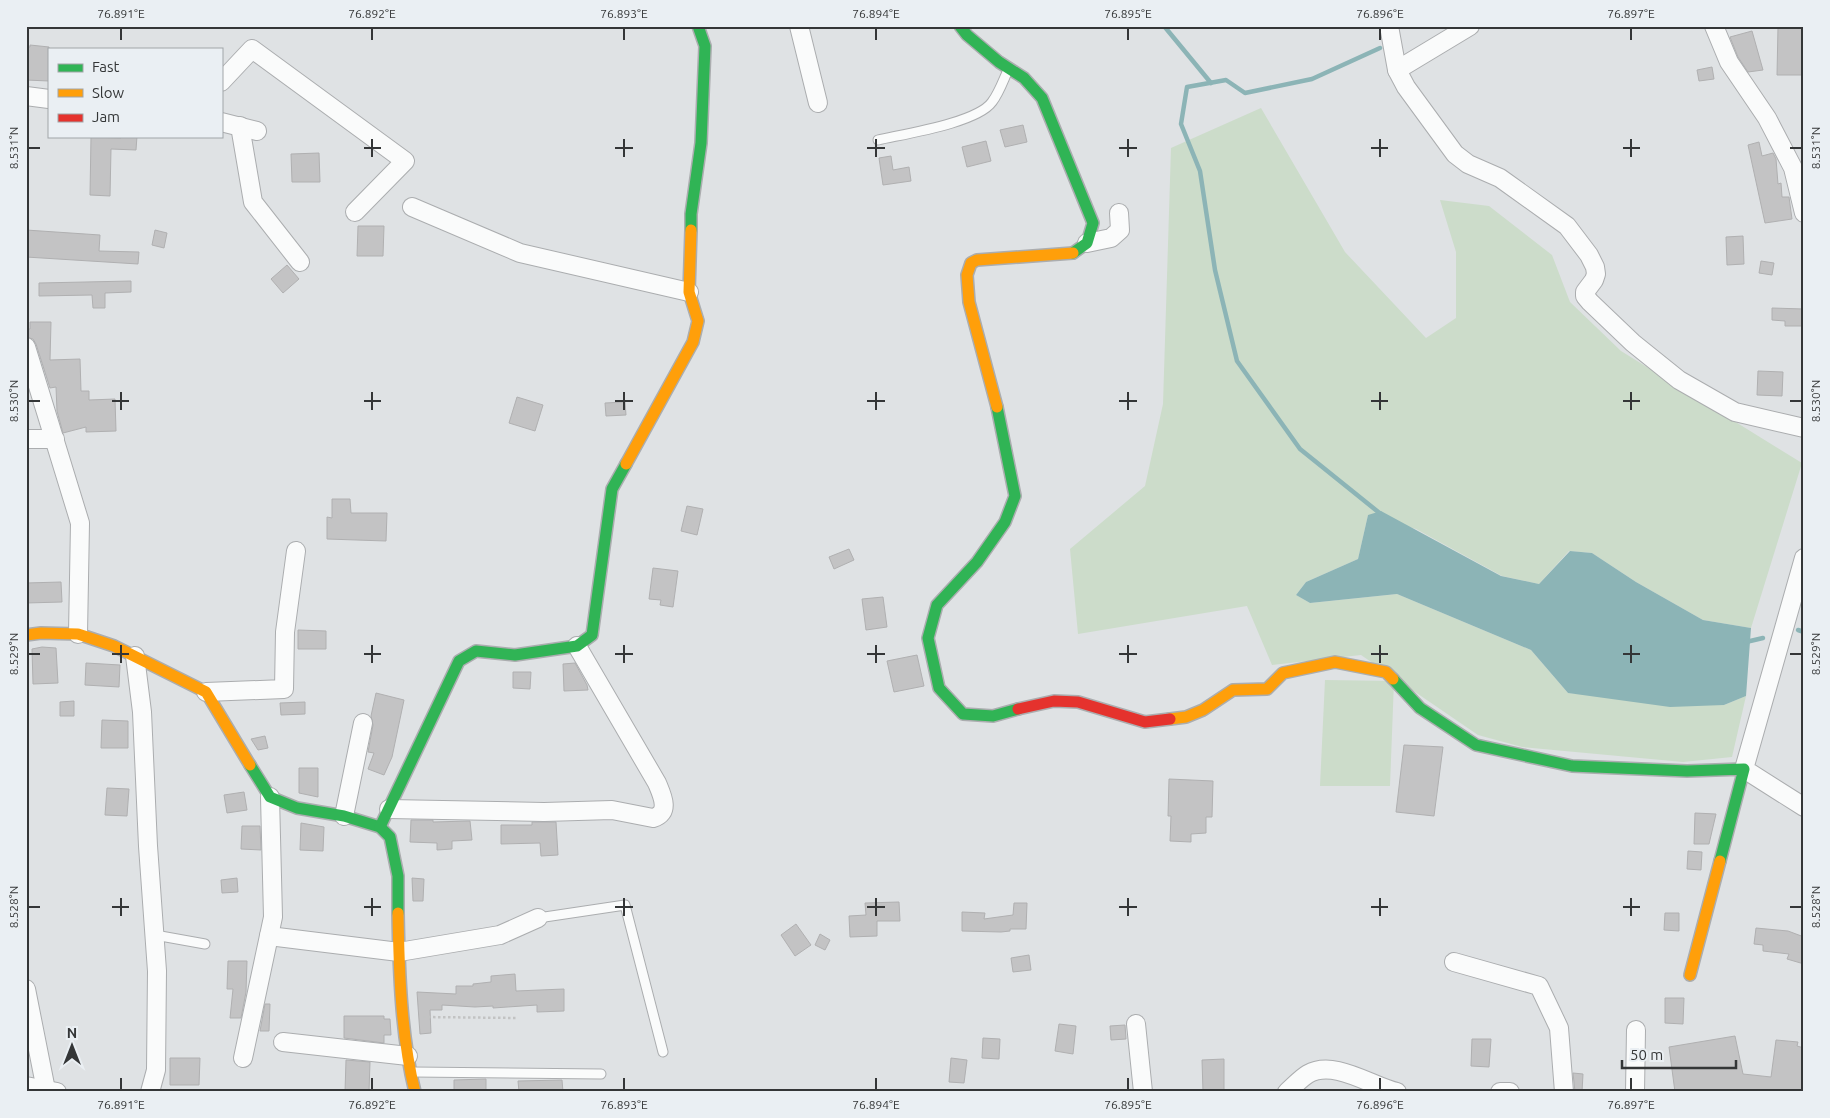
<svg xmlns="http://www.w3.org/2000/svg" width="1830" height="1118" font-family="Ubuntu,sans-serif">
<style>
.green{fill:#ccdcca}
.water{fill:#8cb4b6}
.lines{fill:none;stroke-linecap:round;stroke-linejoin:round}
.stream{stroke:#8cb4b6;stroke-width:4.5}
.building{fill:#c3c3c4;stroke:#b0b0b1}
.lane-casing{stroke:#abadaf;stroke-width:11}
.street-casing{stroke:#abadaf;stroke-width:20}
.fast-casing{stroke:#abadaf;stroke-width:14}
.slow-casing{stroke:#abadaf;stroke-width:14}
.jam-casing{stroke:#abadaf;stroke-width:14}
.path{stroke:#c2c3c3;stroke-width:2.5;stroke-dasharray:2.5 2.5;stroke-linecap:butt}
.lane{stroke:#fafbfb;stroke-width:9}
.street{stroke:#fafbfb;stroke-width:18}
.fast{stroke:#30b455;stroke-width:11}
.slow{stroke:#ff9f0a;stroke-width:11}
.jam{stroke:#e5322d;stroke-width:11}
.ticks{fill:none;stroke:#343637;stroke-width:2}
.neatline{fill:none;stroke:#343637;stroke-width:2}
.ticks-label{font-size:12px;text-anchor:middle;fill:#343637}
</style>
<rect width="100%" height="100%" fill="#dfe2e4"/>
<!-- green -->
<g class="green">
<path d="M1261,108L1345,252L1426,338L1456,318V252L1440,200L1489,206L1552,255L1570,302L1621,351L1802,463L1751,628L1703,620L1636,582L1592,553L1569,551L1539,584L1502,576L1416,529L1368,515L1358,559L1306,582L1296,595L1310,603L1397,594L1531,650L1568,693L1724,705L1746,696L1732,757L1683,762L1522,747L1478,735L1361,655L1272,665L1247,606L1078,634L1070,549L1145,486L1163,404L1171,148Z"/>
<path d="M1325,680L1394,681L1390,786H1320Z"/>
</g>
<!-- water -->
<path class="water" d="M1381,511L1501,576L1539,584L1570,551L1592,553L1636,582L1703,620L1751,628L1746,696L1724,705L1670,707L1568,693L1531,650L1397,594L1310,603L1296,595L1306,582L1358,559L1368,515Z"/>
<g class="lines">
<!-- stream -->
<g class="stream">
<path d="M1164,26L1211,83"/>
<path d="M1380,48L1312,79L1245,93L1226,80L1187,87L1181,124L1200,171L1215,270L1237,361L1300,449L1382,515"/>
<path d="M1798,630L1804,632"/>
<path d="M1746,642L1763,638"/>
</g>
</g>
<!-- building -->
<g class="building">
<path d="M1778,27L1804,28L1802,75H1777Z"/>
<path d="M1752,31L1763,70L1748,72L1738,57L1730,37Z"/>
<path d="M30,45L49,47V81L26,80V47H30Z"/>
<path d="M1712,67L1714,79L1699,81L1697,70Z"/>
<path d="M1023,125L1027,142L1005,147L1000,130Z"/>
<path d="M121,136H137L136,150L111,149L110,196L90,195L91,137L121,138Z"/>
<path d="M986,141L991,161L967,167L962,147Z"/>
<path d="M1759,142L1762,156L1773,153L1776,159L1778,184L1781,183L1782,197H1789L1792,219L1765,223L1748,145Z"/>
<path d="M319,153L320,182H292L291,154Z"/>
<path d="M891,156L893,170L909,167L911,181L883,185L879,158Z"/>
<path d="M358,226H384L383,256H357Z"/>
<path d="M26,230L100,235L99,251L139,252L138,264L26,257Z"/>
<path d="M155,230L167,233L164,248L152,245Z"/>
<path d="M1743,236L1744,264L1727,265L1726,237Z"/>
<path d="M1761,261L1774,263L1772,275L1759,273Z"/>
<path d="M287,265L299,279L283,293L271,279Z"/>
<path d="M131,281V292L105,293V308H93L92,295L39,296V283Z"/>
<path d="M1772,308L1804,309L1803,326H1785V321L1772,320Z"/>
<path d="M30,322H51L50,360L80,359L81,391H89V400L115,399L116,431L86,432V427L63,433L57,411L56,387L50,388L36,344L33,339L26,337V329H30Z"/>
<path d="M1758,371L1783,372L1782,396L1757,395Z"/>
<path d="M517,397L543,405L535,431L509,423Z"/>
<path d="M625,402L626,415L606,416L605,403Z"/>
<path d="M332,499H350L351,513H387L386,541L327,539V517L332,518Z"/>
<path d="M687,506L703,509L697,535L681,531Z"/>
<path d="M849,549L854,560L834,569L829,557Z"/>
<path d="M653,568L678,571L673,607L660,605L661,600L649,599Z"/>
<path d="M61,582L62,602L26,603V583Z"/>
<path d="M883,597L887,627L866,630L862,599Z"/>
<path d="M298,630L326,631V649H298Z"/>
<path d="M42,647L56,648L58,683L33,684L32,649Z"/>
<path d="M917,655L924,686L894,692L887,661Z"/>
<path d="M86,663L120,665L119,687L85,685Z"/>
<path d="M575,663L587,685L588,690L564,691L563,664Z"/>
<path d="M513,672H531L530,689L513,688Z"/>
<path d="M376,693L404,700L392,757L384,775L368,769L374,753L368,752L373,725L371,716Z"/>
<path d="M74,701V716H60V702Z"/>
<path d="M305,702V714L281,715L280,703Z"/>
<path d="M102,720L128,721V748H101Z"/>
<path d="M265,736L268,748L258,750L251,739Z"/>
<path d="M1404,745L1443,747L1434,816L1396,812Z"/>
<path d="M299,768H318V797L299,793Z"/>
<path d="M1169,779L1213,781L1212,817H1206V833L1191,834V842L1170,841L1171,816H1168Z"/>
<path d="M107,788L129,789L127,816L105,815Z"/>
<path d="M244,792L247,810L227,813L224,795Z"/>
<path d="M1695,813L1716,814L1709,844H1694Z"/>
<path d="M411,820H433V822L470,821L472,840L452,841V849L437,850V843L410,842Z"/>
<path d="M532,822H556L558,855L541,856L540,843L501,844V825H532Z"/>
<path d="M301,823L324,827L323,851L300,850Z"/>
<path d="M242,826H260L261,850L241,849Z"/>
<path d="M1688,851L1702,852L1701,870L1687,869Z"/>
<path d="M237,878L238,892L222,893L221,880Z"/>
<path d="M412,878L424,879L423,901H413Z"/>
<path d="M899,902L900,921H877V936L850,937L849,916L866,915L865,903Z"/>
<path d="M1014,903H1027L1026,929H1010V931L1001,932L962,931V912L985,913L984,919L1013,915Z"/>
<path d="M1665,913H1679V931L1664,930Z"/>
<path d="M796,924L811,945L795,956L781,935Z"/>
<path d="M1756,928L1788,931L1804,937V964L1787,959L1789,954L1763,951V945L1754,944Z"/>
<path d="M820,934L830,940L825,950L815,945Z"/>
<path d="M1029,955L1031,970L1013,972L1011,958Z"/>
<path d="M228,961H247L246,992L241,1018H230L233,989H227Z"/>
<path d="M515,974L516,991L564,989V1011L537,1012V1005L493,1008V1006L475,1007L442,1005V1010H430L431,1033L420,1034L417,992L456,994V986H473V984L491,982V976Z"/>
<path d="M1665,998H1684L1683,1024L1665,1023Z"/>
<path d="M265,1004H270L269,1031H260Z"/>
<path d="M344,1016H384V1019H390L391,1035H384V1043L344,1038Z"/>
<path d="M1059,1024L1076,1026L1073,1054L1055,1051Z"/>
<path d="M1125,1025L1126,1039L1111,1040L1110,1026Z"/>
<path d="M1735,1036L1743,1074L1771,1077L1776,1040L1798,1042L1797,1046L1804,1048V1092H1675L1669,1047Z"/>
<path d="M983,1038L1000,1039L999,1059L982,1058Z"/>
<path d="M1472,1039H1491L1489,1067L1471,1066Z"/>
<path d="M170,1058H200L199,1085H170Z"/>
<path d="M951,1058L967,1060L964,1083L949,1082Z"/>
<path d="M1224,1059V1092H1203L1202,1060Z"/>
<path d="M346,1060L370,1062L369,1092H345Z"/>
<path d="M1573,1073L1583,1074L1582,1092H1575Z"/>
<path d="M486,1079V1092H454V1080Z"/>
<path d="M562,1080L563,1092H519L518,1081Z"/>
</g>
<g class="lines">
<defs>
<g id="lane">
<path d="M878,140C904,134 977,123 992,102C999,93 1003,81 1008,70"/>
<path d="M538,918L625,905L663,1052"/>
<path d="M155,935L205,944"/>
<path d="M413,1072L601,1074"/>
</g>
<g id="street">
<path d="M799,26L818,103"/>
<path d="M1389,26L1397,70L1406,87L1455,154L1468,164L1500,178L1567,226L1589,255L1595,267L1596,274L1594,280L1585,292V296L1590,302L1633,343L1679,380L1735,412L1804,428"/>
<path d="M1714,26L1729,62L1767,118L1793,168L1804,213"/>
<path d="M1397,70L1470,26"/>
<path d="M221,82L252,49L405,161L355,212"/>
<path d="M26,96L49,99"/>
<path d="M221,122L257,131"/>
<path d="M240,126L253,202L300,262"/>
<path d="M412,207L520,253L689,292"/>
<path d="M1087,243L1111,238L1120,230L1119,213"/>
<path d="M26,347L80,523L78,634"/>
<path d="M26,439H55"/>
<path d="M1804,558L1744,769L1804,807"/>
<path d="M135,656L142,712L148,846L157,971L156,1070L150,1092"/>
<path d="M206,692L284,689L285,632L296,551"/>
<path d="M389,809L544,812L612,810L653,818C671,813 662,795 657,783L577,646"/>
<path d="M344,816L363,723"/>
<path d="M269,936L399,952L500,935L538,918"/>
<path d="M1454,962L1539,986L1559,1028L1564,1092"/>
<path d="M26,989L46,1090"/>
<path d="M1136,1024L1143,1092"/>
<path d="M283,1042L408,1056"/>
<path d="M243,1058L273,917L270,797"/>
<path d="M26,1086L57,1092"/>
<path d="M1287,1092C1294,1086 1301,1078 1308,1074C1334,1059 1371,1086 1397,1092"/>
<path d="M1500,1092H1510"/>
<path d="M1635,1092L1636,1030"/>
</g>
<g id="fast">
<path d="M960,26L967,35L999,62L1024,78L1042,98L1093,223L1087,243L1073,253"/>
<path d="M691,230V214L701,143L705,46L698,26"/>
<path d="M997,407L1015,496L1005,522L977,562L937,605L928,638L939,688L963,714L993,716L1018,709"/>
<path d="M1393,679L1420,708L1476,745L1572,766L1687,771L1744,769L1720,861"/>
<path d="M250,765L270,797L297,808L344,816L380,827L390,837L398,876V913"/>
<path d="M380,827L459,661L476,651L515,655L577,646L592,635L612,489L626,464"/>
</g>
<g id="slow">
<path d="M997,407L969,302L967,275L971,263L977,260L1073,253"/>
<path d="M626,464L693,342L698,321L689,292L691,230"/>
<path d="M26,635L41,633L78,634L114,646L206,692L250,765"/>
<path d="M1170,719L1186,717L1203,710L1233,690L1267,689L1283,673L1335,662L1386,672L1393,679"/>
<path d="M398,913C399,971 401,1036 415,1092"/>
<path d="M1690,975L1720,861"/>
</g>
<path id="jam" d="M1018,709L1054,701L1078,702L1145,722L1170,719"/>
</defs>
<!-- lane casing -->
<use href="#lane" class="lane-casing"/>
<!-- street casing -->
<use href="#street" class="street-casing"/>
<!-- fast casing -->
<use href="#fast" class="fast-casing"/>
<!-- slow casing -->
<use href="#slow" class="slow-casing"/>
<!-- jam casing -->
<use href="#jam" class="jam-casing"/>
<!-- path -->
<path class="path" d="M423,1017L518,1018"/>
<!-- lane -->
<use href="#lane" class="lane"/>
<!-- street -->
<use href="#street" class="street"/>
<!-- fast -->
<use href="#fast" class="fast"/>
<!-- slow -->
<use href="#slow" class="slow"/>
<!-- jam -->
<use href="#jam" class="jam"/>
</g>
<!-- ticks -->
<path class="ticks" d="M121,28V40M372,28V40M624,28V40M876,28V40M1128,28V40M1380,28V40M1631,28V40M372,139V157M624,139V157M876,139V157M1128,139V157M1380,139V157M1631,139V157M28,148H40M364,148H381M615,148H633M867,148H885M1119,148H1137M1371,148H1388M1623,148H1640M1790,148H1802M121,392V410M372,392V410M624,392V410M876,392V410M1128,392V410M1380,392V410M1631,392V410M28,401H40M112,401H129M364,401H381M615,401H633M867,401H885M1119,401H1137M1371,401H1388M1623,401H1640M1790,401H1802M121,645V663M372,645V663M624,645V663M876,645V663M1128,645V663M1380,645V663M1631,645V663M28,654H40M112,654H129M364,654H381M615,654H633M867,654H885M1119,654H1137M1371,654H1388M1623,654H1640M1790,654H1802M121,898V916M372,898V916M624,898V916M876,898V916M1128,898V916M1380,898V916M1631,898V916M28,907H40M112,907H129M364,907H381M615,907H633M867,907H885M1119,907H1137M1371,907H1388M1623,907H1640M1790,907H1802M121,1078V1090M372,1078V1090M624,1078V1090M876,1078V1090M1128,1078V1090M1380,1078V1090M1631,1078V1090"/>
<!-- border -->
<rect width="1830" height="1118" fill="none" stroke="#eaeff3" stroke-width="55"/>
<!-- legend -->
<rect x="48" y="48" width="175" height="90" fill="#eaeff3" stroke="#a1a5a8"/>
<rect x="58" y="64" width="25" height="8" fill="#30b455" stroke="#a1a5a8"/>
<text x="92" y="72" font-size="15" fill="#343637">Fast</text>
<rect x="58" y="89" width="25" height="8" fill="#ff9f0a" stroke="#a1a5a8"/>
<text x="92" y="98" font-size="15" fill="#343637">Slow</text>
<rect x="58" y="114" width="25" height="8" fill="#e5322d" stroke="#a1a5a8"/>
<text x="92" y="122" font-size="15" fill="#343637">Jam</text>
<!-- north arrow -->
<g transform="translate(72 1046)" stroke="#eaeff3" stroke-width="4" paint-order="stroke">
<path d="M0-4L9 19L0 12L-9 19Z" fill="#343637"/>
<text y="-8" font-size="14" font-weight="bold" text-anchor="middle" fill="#343637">N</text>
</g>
<!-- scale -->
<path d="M1622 1060v8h114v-8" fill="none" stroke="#343637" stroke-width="2.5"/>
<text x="1630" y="1060" font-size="15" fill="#343637" stroke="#eaeff3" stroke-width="4" paint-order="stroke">50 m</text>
<rect x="28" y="28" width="1774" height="1062" class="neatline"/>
<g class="ticks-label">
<text x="121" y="18">76.891°E</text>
<text x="372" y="18">76.892°E</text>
<text x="624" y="18">76.893°E</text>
<text x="876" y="18">76.894°E</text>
<text x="1128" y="18">76.895°E</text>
<text x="1380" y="18">76.896°E</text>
<text x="1631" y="18">76.897°E</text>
<text transform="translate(14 148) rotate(-90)" y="4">8.531°N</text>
<text transform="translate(1816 148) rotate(-90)" y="4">8.531°N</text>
<text transform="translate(14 401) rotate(-90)" y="4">8.530°N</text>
<text transform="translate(1816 401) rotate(-90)" y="4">8.530°N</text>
<text transform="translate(14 654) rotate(-90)" y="4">8.529°N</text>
<text transform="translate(1816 654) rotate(-90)" y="4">8.529°N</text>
<text transform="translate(14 907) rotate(-90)" y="4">8.528°N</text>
<text transform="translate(1816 907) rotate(-90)" y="4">8.528°N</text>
<text x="121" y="1109">76.891°E</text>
<text x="372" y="1109">76.892°E</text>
<text x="624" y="1109">76.893°E</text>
<text x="876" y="1109">76.894°E</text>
<text x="1128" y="1109">76.895°E</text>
<text x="1380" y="1109">76.896°E</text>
<text x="1631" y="1109">76.897°E</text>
</g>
</svg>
